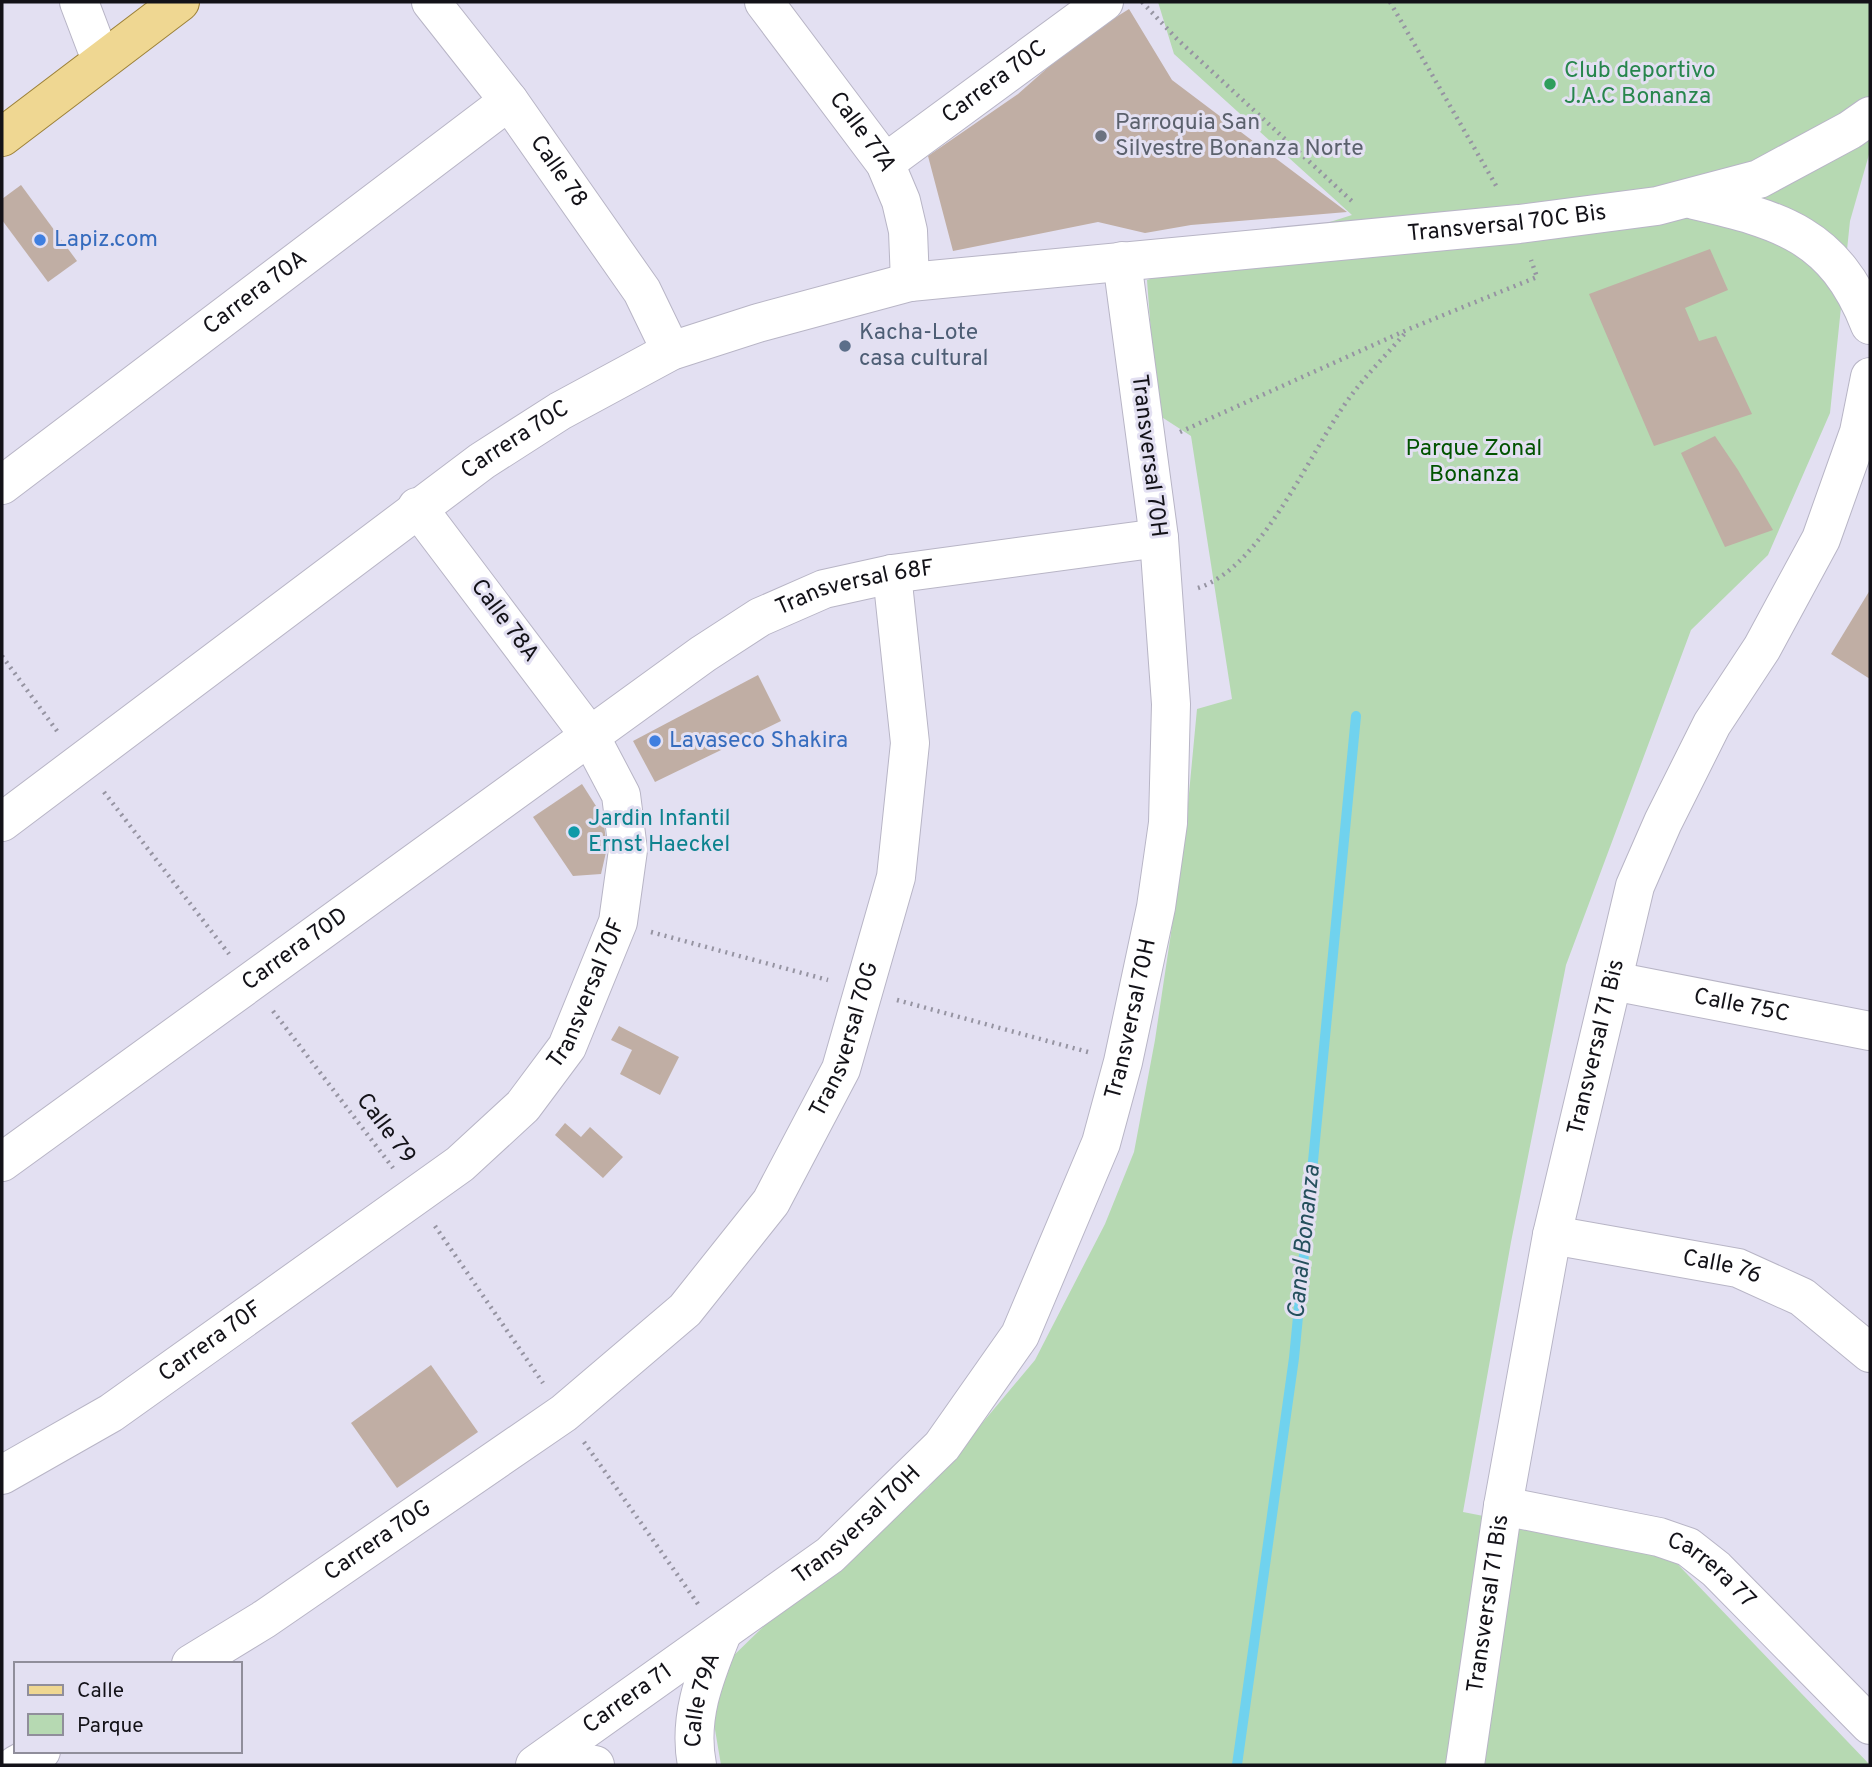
<svg xmlns="http://www.w3.org/2000/svg" width="1872" height="1767" font-family="Overpass,sans-serif">
<style>
.green{fill:#b6d9b2}
.lines{fill:none;stroke-linecap:round;stroke-linejoin:round}
.stream{stroke:#70d2ee;stroke-width:10}
.building{fill:#c0aea4}
.minor-casing{stroke:#b8b5c6;stroke-width:40}
.major-casing{stroke:#9c8138;stroke-width:40}
.path{stroke:#9694a2;stroke-width:4.5;stroke-dasharray:2 5;stroke-linecap:butt}
.minor{stroke:#fff;stroke-width:38}
.major{stroke:#efd792;stroke-width:38}
.leisure-dot{fill:#2e9e5b;stroke:#e3e0f2;stroke-width:2.5}
.worship-dot{fill:#6b7280;stroke:#e3e0f2;stroke-width:2.5}
.shop-dot{fill:#3f7fe0;stroke:#e3e0f2;stroke-width:2.5}
.service-dot{fill:#5c6f8a;stroke:#e3e0f2;stroke-width:2.5}
.culture-dot{fill:#0f9aa8;stroke:#e3e0f2;stroke-width:2.5}
.labels{text-anchor:middle;dominant-baseline:central;stroke-width:6;stroke-linejoin:round;paint-order:stroke}
.leisure-label{font-size:23px;fill:#27864d;stroke:#e3e0f2;text-anchor:start}
.street-label{font-size:23px;fill:#131218;stroke:#e3e0f2}
.worship-label{font-size:23px;fill:#5b616d;stroke:#e3e0f2;text-anchor:start}
.shop-label{font-size:23px;fill:#366cbe;stroke:#e3e0f2;text-anchor:start}
.service-label{font-size:23px;fill:#4e5e75;stroke:#e3e0f2;text-anchor:start}
.park-label{font-size:23px;fill:#015300;stroke:#e3e0f2}
.culture-label{font-size:23px;fill:#0d838f;stroke:#e3e0f2;text-anchor:start}
.water-label{font-size:24px;font-style:italic;fill:#244f5c;stroke:#e3e0f2}
</style>
<rect width="100%" height="100%" fill="#e3e0f2"/>
<!-- green -->
<path class="green" d="M1158,2H1870V151L1850,221L1830,413L1768,555L1691,630L1566,965L1511,1242L1463,1512L1665,1551L1870,1765H721L711,1706L729,1660L769,1621L928,1488L1035,1360L1105,1224L1134,1152L1155,1040L1184,846L1197,709L1232,699L1191,436L1157,414L1147,280L1352,215L1174,54Z"/>
<g class="lines">
<!-- stream -->
<path class="stream" d="M1237,1765L1294,1358L1356,716"/>
</g>
<!-- building -->
<g class="building">
<path d="M1129,9L1172,80L1347,212L1191,225L1145,233L1098,222L953,251L928,156L1018,94L1078,41Z"/>
<path d="M21,185L77,261L48,282L2,220V199Z"/>
<path d="M1710,249L1728,290L1685,308L1699,341L1716,336L1752,414L1654,446L1589,294Z"/>
<path d="M1715,436L1738,470L1773,530L1725,547L1681,453Z"/>
<path d="M1870,590V679L1831,654Z"/>
<path d="M758,675L781,721L655,782L633,741Z"/>
<path d="M582,784L603,817L607,848L601,874L573,876L533,817Z"/>
<path d="M619,1026L679,1057L660,1095L620,1074L632,1050L611,1040Z"/>
<path d="M565,1123L581,1137L590,1127L623,1157L603,1178L555,1135Z"/>
<path d="M431,1365L478,1432L397,1488L351,1423Z"/>
</g>
<g class="lines">
<defs>
<g id="minor">
<path d="M79,2L101,60"/>
<path id="s1" d="M431,2L509,101L642,291L671,351"/>
<path id="s2" d="M764,2L885,163L901,201L908,231L910,282"/>
<path id="s3" d="M885,163L1104,2"/>
<path d="M1694,200C1781,220 1835,235 1870,325"/>
<path id="s4" d="M2,485L509,101"/>
<path id="s5" d="M2,822L482,461L560,411L671,351L758,323L910,282L1519,224L1657,206L1759,179L1850,130L1870,116"/>
<path id="s6" d="M1613,981L1870,1031"/>
<path id="s7" d="M2,1162L703,654L760,617L824,589L892,574L1159,538"/>
<path id="s8" d="M1552,1235L1738,1268L1802,1297L1870,1353"/>
<path id="s9" d="M2,1475L111,1413L460,1164L523,1106L567,1047L618,922L628,850L621,795L590,736L417,507"/>
<path id="s10" d="M1503,1506L1659,1537L1688,1547L1716,1569L1870,1725"/>
<path id="s11" d="M191,1664L263,1620L564,1413L685,1310L771,1202L841,1069L896,877L910,743L892,574"/>
<path d="M548,1758L595,1765"/>
<path d="M16,1765L41,1751"/>
<path id="s12" d="M535,1765L830,1555L942,1446L1020,1335L1101,1143L1123,1062L1156,907L1168,823L1171,704L1159,538L1122,261"/>
<path id="s13" d="M697,1765C688,1719 704,1678 721,1636"/>
<path id="s14" d="M1465,1765L1503,1506L1552,1235L1635,886L1663,822L1712,724L1762,648L1821,539L1859,432L1870,377"/>
</g>
<path id="major" d="M2,137L180,2"/>
</defs>
<!-- minor casing -->
<use href="#minor" class="minor-casing"/>
<!-- major casing -->
<use href="#major" class="major-casing"/>
<!-- path -->
<g class="path">
<path d="M1142,2L1177,39L1355,204"/>
<path d="M1390,2L1498,189"/>
<path d="M1180,432L1409,329L1537,277L1531,260"/>
<path d="M1198,588C1265,566 1311,447 1353,393C1369,372 1389,352 1406,332"/>
<path d="M2,656L60,735"/>
<path d="M104,792L229,954"/>
<path d="M651,932L828,980"/>
<path d="M897,1000L1088,1052"/>
<path d="M273,1011L393,1168"/>
<path d="M435,1226L543,1383"/>
<path d="M584,1442L698,1604"/>
</g>
<!-- minor -->
<use href="#minor" class="minor"/>
<!-- major -->
<use href="#major" class="major"/>
</g>
<!-- markers -->
<circle class="leisure-dot" cx="1550" cy="84" r="7"/>
<circle class="worship-dot" cx="1101" cy="136" r="7"/>
<g class="shop-dot">
<circle cx="40" cy="240" r="7"/>
<circle cx="655" cy="741" r="7"/>
</g>
<circle class="service-dot" cx="845" cy="346" r="7"/>
<circle class="culture-dot" cx="574" cy="832" r="7"/>
<g class="labels">
<!-- leisure labels -->
<g class="leisure-label">
<text x="1564" y="71">Club deportivo<tspan x="1564" dy="26">J.A.C Bonanza</tspan></text>
</g>
<!-- street labels -->
<g class="street-label">
<text stroke="none"><textPath href="#s3" startOffset="136">Carrera 70C</textPath></text>
<text stroke="none"><textPath href="#s2" startOffset="163">Calle 77A</textPath></text>
<text stroke="none"><textPath href="#s1" startOffset="212">Calle 78</textPath></text>
<text stroke="none"><textPath href="#s5" startOffset="1668">Transversal 70C Bis</textPath></text>
<text stroke="none"><textPath href="#s4" startOffset="318">Carrera 70A</textPath></text>
<text stroke="none"><textPath href="#s5" startOffset="640">Carrera 70C</textPath></text>
<text transform="translate(1148 456) rotate(83)">Transversal 70H</text>
<text stroke="none"><textPath href="#s7" startOffset="1034">Transversal 68F</textPath></text>
<text transform="translate(504 621) rotate(53)">Calle 78A</text>
<text stroke="none"><textPath href="#s7" startOffset="362">Carrera 70D</textPath></text>
<text stroke="none"><textPath href="#s9" startOffset="770">Transversal 70F</textPath></text>
<text stroke="none"><textPath href="#s6" startOffset="131">Calle 75C</textPath></text>
<text stroke="none"><textPath href="#s12" startOffset="990">Transversal 70H</textPath></text>
<text stroke="none"><textPath href="#s11" startOffset="926">Transversal 70G</textPath></text>
<text stroke="none"><textPath href="#s14" startOffset="730">Transversal 71 Bis</textPath></text>
<text transform="translate(385 1129) rotate(53)">Calle 79</text>
<text stroke="none"><textPath href="#s8" startOffset="173">Calle 76</textPath></text>
<text stroke="none"><textPath href="#s9" startOffset="248">Carrera 70F</textPath></text>
<text stroke="none"><textPath href="#s12" startOffset="402">Transversal 70H</textPath></text>
<text stroke="none"><textPath href="#s11" startOffset="224">Carrera 70G</textPath></text>
<text stroke="none"><textPath href="#s10" startOffset="222">Carrera 77</textPath></text>
<text stroke="none"><textPath href="#s14" startOffset="163">Transversal 71 Bis</textPath></text>
<text stroke="none"><textPath href="#s13" startOffset="66">Calle 79A</textPath></text>
<text stroke="none"><textPath href="#s12" startOffset="114">Carrera 71</textPath></text>
</g>
<!-- worship labels -->
<g class="worship-label">
<text x="1115" y="123">Parroquia San<tspan x="1115" dy="26">Silvestre Bonanza Norte</tspan></text>
</g>
<!-- shop labels -->
<g class="shop-label">
<text x="54" y="240">Lapiz.com</text>
<text x="669" y="741">Lavaseco Shakira</text>
</g>
<!-- service labels -->
<g class="service-label">
<text x="859" y="333">Kacha-Lote<tspan x="859" dy="26">casa cultural</tspan></text>
</g>
<!-- park labels -->
<g class="park-label">
<text x="1474" y="449">Parque Zonal<tspan x="1474" dy="26">Bonanza</tspan></text>
</g>
<!-- culture labels -->
<g class="culture-label">
<text x="588" y="819">Jardin Infantil<tspan x="588" dy="26">Ernst Haeckel</tspan></text>
</g>
<!-- water labels -->
<g class="water-label">
<text transform="translate(1305 1242) rotate(-84)">Canal Bonanza</text>
</g>
</g>
<!-- border -->
<rect width="1872" height="1767" fill="none" stroke="#131218" stroke-width="7"/>
<!-- legend -->
<rect x="14" y="1662" width="228" height="91" fill="#e3e0f2" stroke="#908e9b" stroke-width="2"/>
<rect x="28" y="1685" width="35" height="10" fill="#efd792" stroke="#908e9b" stroke-width="2"/>
<text x="77" y="1697" font-size="21" fill="#131218">Calle</text>
<rect x="28" y="1714" width="35" height="21" fill="#b6d9b2" stroke="#908e9b" stroke-width="2"/>
<text x="77" y="1732" font-size="21" fill="#131218">Parque</text>
</svg>
